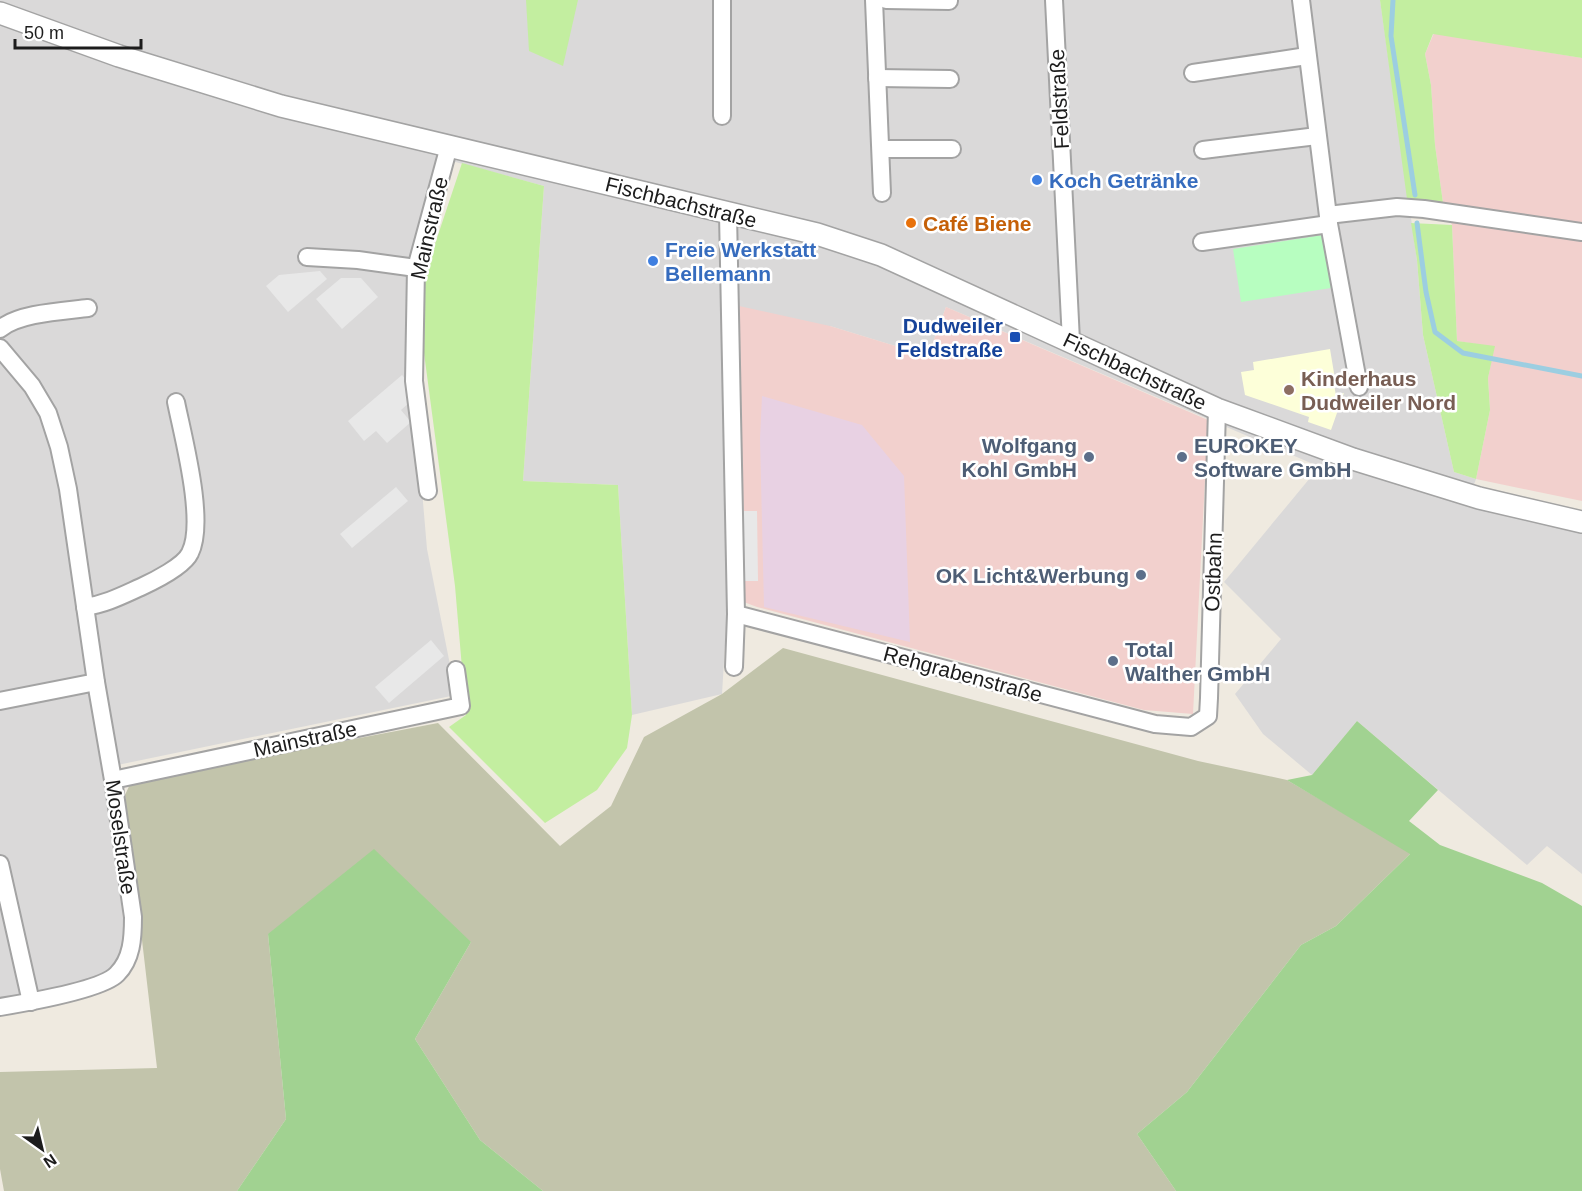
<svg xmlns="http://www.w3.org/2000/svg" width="1582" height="1191" font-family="Arial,sans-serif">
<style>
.residential{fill:#dad9d9}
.commercial{fill:#f2d0cd}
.industrial{fill:#e8d1e3}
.education{fill:#fdffd9}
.construction{fill:#c2c4ab}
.grass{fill:#c3eea0}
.forest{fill:#a1d291}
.park{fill:#b7fec0}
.parking{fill:#e8e8e8}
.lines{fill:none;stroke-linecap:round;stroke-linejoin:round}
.stream{stroke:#9ccee1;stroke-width:5}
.minor-casing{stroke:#a3a3a3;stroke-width:20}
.tertiary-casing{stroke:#a3a3a3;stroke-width:24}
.minor{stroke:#fff;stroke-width:16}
.tertiary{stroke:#fff;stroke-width:21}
.shop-dot{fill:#3f7fe0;stroke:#fff;stroke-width:2}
.food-dot{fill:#e8710a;stroke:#fff;stroke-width:2}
.transit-dot{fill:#1a4fb4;stroke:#fff;stroke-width:2}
.education-dot{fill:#8d6e63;stroke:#fff;stroke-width:2}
.service-dot{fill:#5c6f8a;stroke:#fff;stroke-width:2}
.labels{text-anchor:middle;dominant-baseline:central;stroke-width:5;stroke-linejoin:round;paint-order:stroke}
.street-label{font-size:21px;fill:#1c1c1c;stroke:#fff}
.shop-label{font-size:21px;font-weight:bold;fill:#366cbe;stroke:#fff;text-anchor:start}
.food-label{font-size:21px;font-weight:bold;fill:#c56008;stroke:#fff;text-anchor:start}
.transit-label{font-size:21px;font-weight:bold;fill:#164399;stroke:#fff;text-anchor:end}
.education-label{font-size:21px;font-weight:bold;fill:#785e54;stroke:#fff;text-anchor:start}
.service-label{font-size:21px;font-weight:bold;fill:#4e5e75;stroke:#fff;text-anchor:end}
</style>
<rect width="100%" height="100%" fill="#efeae0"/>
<!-- residential -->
<path class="residential" d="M0,0H1380L1417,260L1423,335L1454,472L1476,479L1467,504L1582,530V874L1547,846L1527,865L1357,721L1312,775L1263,734L1235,694L1281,639L1224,582L1310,478L1318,480L1320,467L946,307L928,356L830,326L728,596L722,694L632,715L618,485L523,481L544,186L437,157L410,254L414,397L427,549L456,695L103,768L126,940L112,973L0,1008Z"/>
<!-- commercial -->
<g class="commercial">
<path d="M1434,33L1582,58V501L1476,479L1490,410L1488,378L1494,347L1457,341L1452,225L1443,203L1435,145L1431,85L1425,54Z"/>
<path d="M730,304L830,326L928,356L946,307L1208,420L1193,714L1144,710L757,607L728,596Z"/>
</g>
<!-- industrial -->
<path class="industrial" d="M762,396L862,425L904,476L910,642L764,607L760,439Z"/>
<!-- education -->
<path class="education" d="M1330,349L1335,379L1325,380L1326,386L1334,385L1336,395L1344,393L1331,430L1308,422L1309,417L1245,395L1241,372L1254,370L1253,362Z"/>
<!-- construction -->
<path class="construction" d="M783,648L1198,761L1287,780L1411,853L1336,926L1301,945L1187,1092L1137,1134L1176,1191H543L480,1140L415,1039L471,942L268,934L286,1119L237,1191H4L0,1169V1072L157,1068L125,795L131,782L438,723L560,846L611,806L644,737L722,694Z"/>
<!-- grass -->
<g class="grass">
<path d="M526,0H578L563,66L529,51Z"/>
<path d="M1380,0H1582V58L1433,34L1425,54L1431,85L1435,145L1443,203L1407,199Z"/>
<path d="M462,163L544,186L523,481L618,485L632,715L627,748L597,790L545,823L449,727L466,715L455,586L424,353L425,274Z"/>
<path d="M1411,223L1452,225L1457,341L1495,346L1488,378L1490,410L1476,479L1454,472L1423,335L1417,260Z"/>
</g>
<!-- forest -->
<g class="forest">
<path d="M1357,721L1438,790L1409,821L1440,845L1542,883L1582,906V1191H1176L1137,1134L1187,1092L1301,945L1336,926L1410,854L1287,780L1312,775Z"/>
<path d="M374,849L471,942L415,1039L480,1140L543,1191H237L286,1119L268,934Z"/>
</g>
<!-- park -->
<path class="park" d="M1323,235L1331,288L1241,302L1233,249Z"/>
<!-- parking -->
<g class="parking">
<path d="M320,271L327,279L288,312L266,286L279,275Z"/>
<path d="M341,278H361L378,297L342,329L316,299Z"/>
<path d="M402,375L411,385L410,402L401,410L411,422L387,443L376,431L364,441L348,421Z"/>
<path d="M396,487L408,501L352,548L340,534Z"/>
<path d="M735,511H757L758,581H736Z"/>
<path d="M431,640L444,656L389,703L375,687Z"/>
</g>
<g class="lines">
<!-- stream -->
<g class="stream">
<path d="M1393,0L1391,36L1415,195"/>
<path d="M1417,223L1426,292L1435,332L1463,353L1582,376"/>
</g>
<defs>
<g id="minor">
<path d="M722,0V116"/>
<path d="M874,0L882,193"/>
<path d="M886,0L949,1"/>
<path d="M1054,0L1071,341"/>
<path d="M1301,0L1329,224L1359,387"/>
<path d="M1193,73L1307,56"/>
<path d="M877,78L950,79"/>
<path d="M881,149H952"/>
<path d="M1203,150L1317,136"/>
<path d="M728,214L736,614L734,667"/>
<path d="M1328,215L1397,207L1424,209L1582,232"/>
<path d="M1202,242L1329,224"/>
<path d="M307,257L358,260L416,268"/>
<path d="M0,329C18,313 64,311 88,308"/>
<path d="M0,348L32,386L48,413L59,447L68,489L96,682L113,780L133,917C133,938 132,959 117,974C102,990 24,1003 0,1007"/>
<path d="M428,491L414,381L416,268L449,146"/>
<path d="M85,607C106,604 123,595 141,587C154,581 184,566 190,553C206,522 183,437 176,402"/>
<path d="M736,614L1155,724L1191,727L1208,716L1209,698L1217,409"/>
<path d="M0,701L96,682"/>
<path d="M113,780L461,706L456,670"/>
<path d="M0,864L31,1002"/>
</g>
<path id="tertiary" d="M0,13L119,56L281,106L817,234L881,255L1217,409L1353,459L1479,498L1582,522"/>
</defs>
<!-- minor casing -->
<use href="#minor" class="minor-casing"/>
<!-- tertiary casing -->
<use href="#tertiary" class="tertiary-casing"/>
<!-- minor -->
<use href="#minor" class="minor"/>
<!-- tertiary -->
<use href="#tertiary" class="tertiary"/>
</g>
<!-- markers -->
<g class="shop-dot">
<circle cx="1037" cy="180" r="6"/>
<circle cx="653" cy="261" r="6"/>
</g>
<circle class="food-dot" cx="911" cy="223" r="6"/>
<rect class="transit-dot" x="1009" y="331" width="12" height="12" rx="3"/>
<circle class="education-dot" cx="1289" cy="390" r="6"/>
<g class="service-dot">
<circle cx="1089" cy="457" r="6"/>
<circle cx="1182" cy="457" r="6"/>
<circle cx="1141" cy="575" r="6"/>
<circle cx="1113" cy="661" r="6"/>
</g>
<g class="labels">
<!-- street labels -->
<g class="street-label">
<text transform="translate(1059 99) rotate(-93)">Feldstraße</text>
<text transform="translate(681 202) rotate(14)">Fischbachstraße</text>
<text transform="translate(429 228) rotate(-77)">Mainstraße</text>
<text transform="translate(1135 371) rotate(25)">Fischbachstraße</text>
<text transform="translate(1213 572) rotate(-88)">Ostbahn</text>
<text transform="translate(963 674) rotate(15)">Rehgrabenstraße</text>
<text transform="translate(305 739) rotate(-12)">Mainstraße</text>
<text transform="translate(121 837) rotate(82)">Moselstraße</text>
</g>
<!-- shop labels -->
<g class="shop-label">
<text x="1049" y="180">Koch Getränke</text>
<text x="665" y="249">Freie Werkstatt<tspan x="665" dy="24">Bellemann</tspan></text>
</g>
<!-- food labels -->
<g class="food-label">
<text x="923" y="223">Café Biene</text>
</g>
<!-- transit labels -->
<g class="transit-label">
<text x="1003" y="325">Dudweiler<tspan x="1003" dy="24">Feldstraße</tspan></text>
</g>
<!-- education labels -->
<g class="education-label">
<text x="1301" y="378">Kinderhaus<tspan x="1301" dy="24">Dudweiler Nord</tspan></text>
</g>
<!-- service labels -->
<g class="service-label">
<text x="1077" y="445">Wolfgang<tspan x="1077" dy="24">Kohl GmbH</tspan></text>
<text x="1194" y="445" text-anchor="start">EUROKEY<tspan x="1194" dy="24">Software GmbH</tspan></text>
<text x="1129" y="575">OK Licht&amp;Werbung</text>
<text x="1125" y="649" text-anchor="start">Total<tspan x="1125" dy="24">Walther GmbH</tspan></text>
</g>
</g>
<!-- north arrow -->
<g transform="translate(42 1149) rotate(146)" stroke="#ffffff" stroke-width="4.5" paint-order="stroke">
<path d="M0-4.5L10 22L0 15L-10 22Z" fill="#1c1c1c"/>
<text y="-9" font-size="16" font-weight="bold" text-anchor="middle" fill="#1c1c1c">N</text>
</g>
<!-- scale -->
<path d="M15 39v9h126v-9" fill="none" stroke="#1c1c1c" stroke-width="3"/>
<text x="24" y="39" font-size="18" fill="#1c1c1c" stroke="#ffffff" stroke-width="4.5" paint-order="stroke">50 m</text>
</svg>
